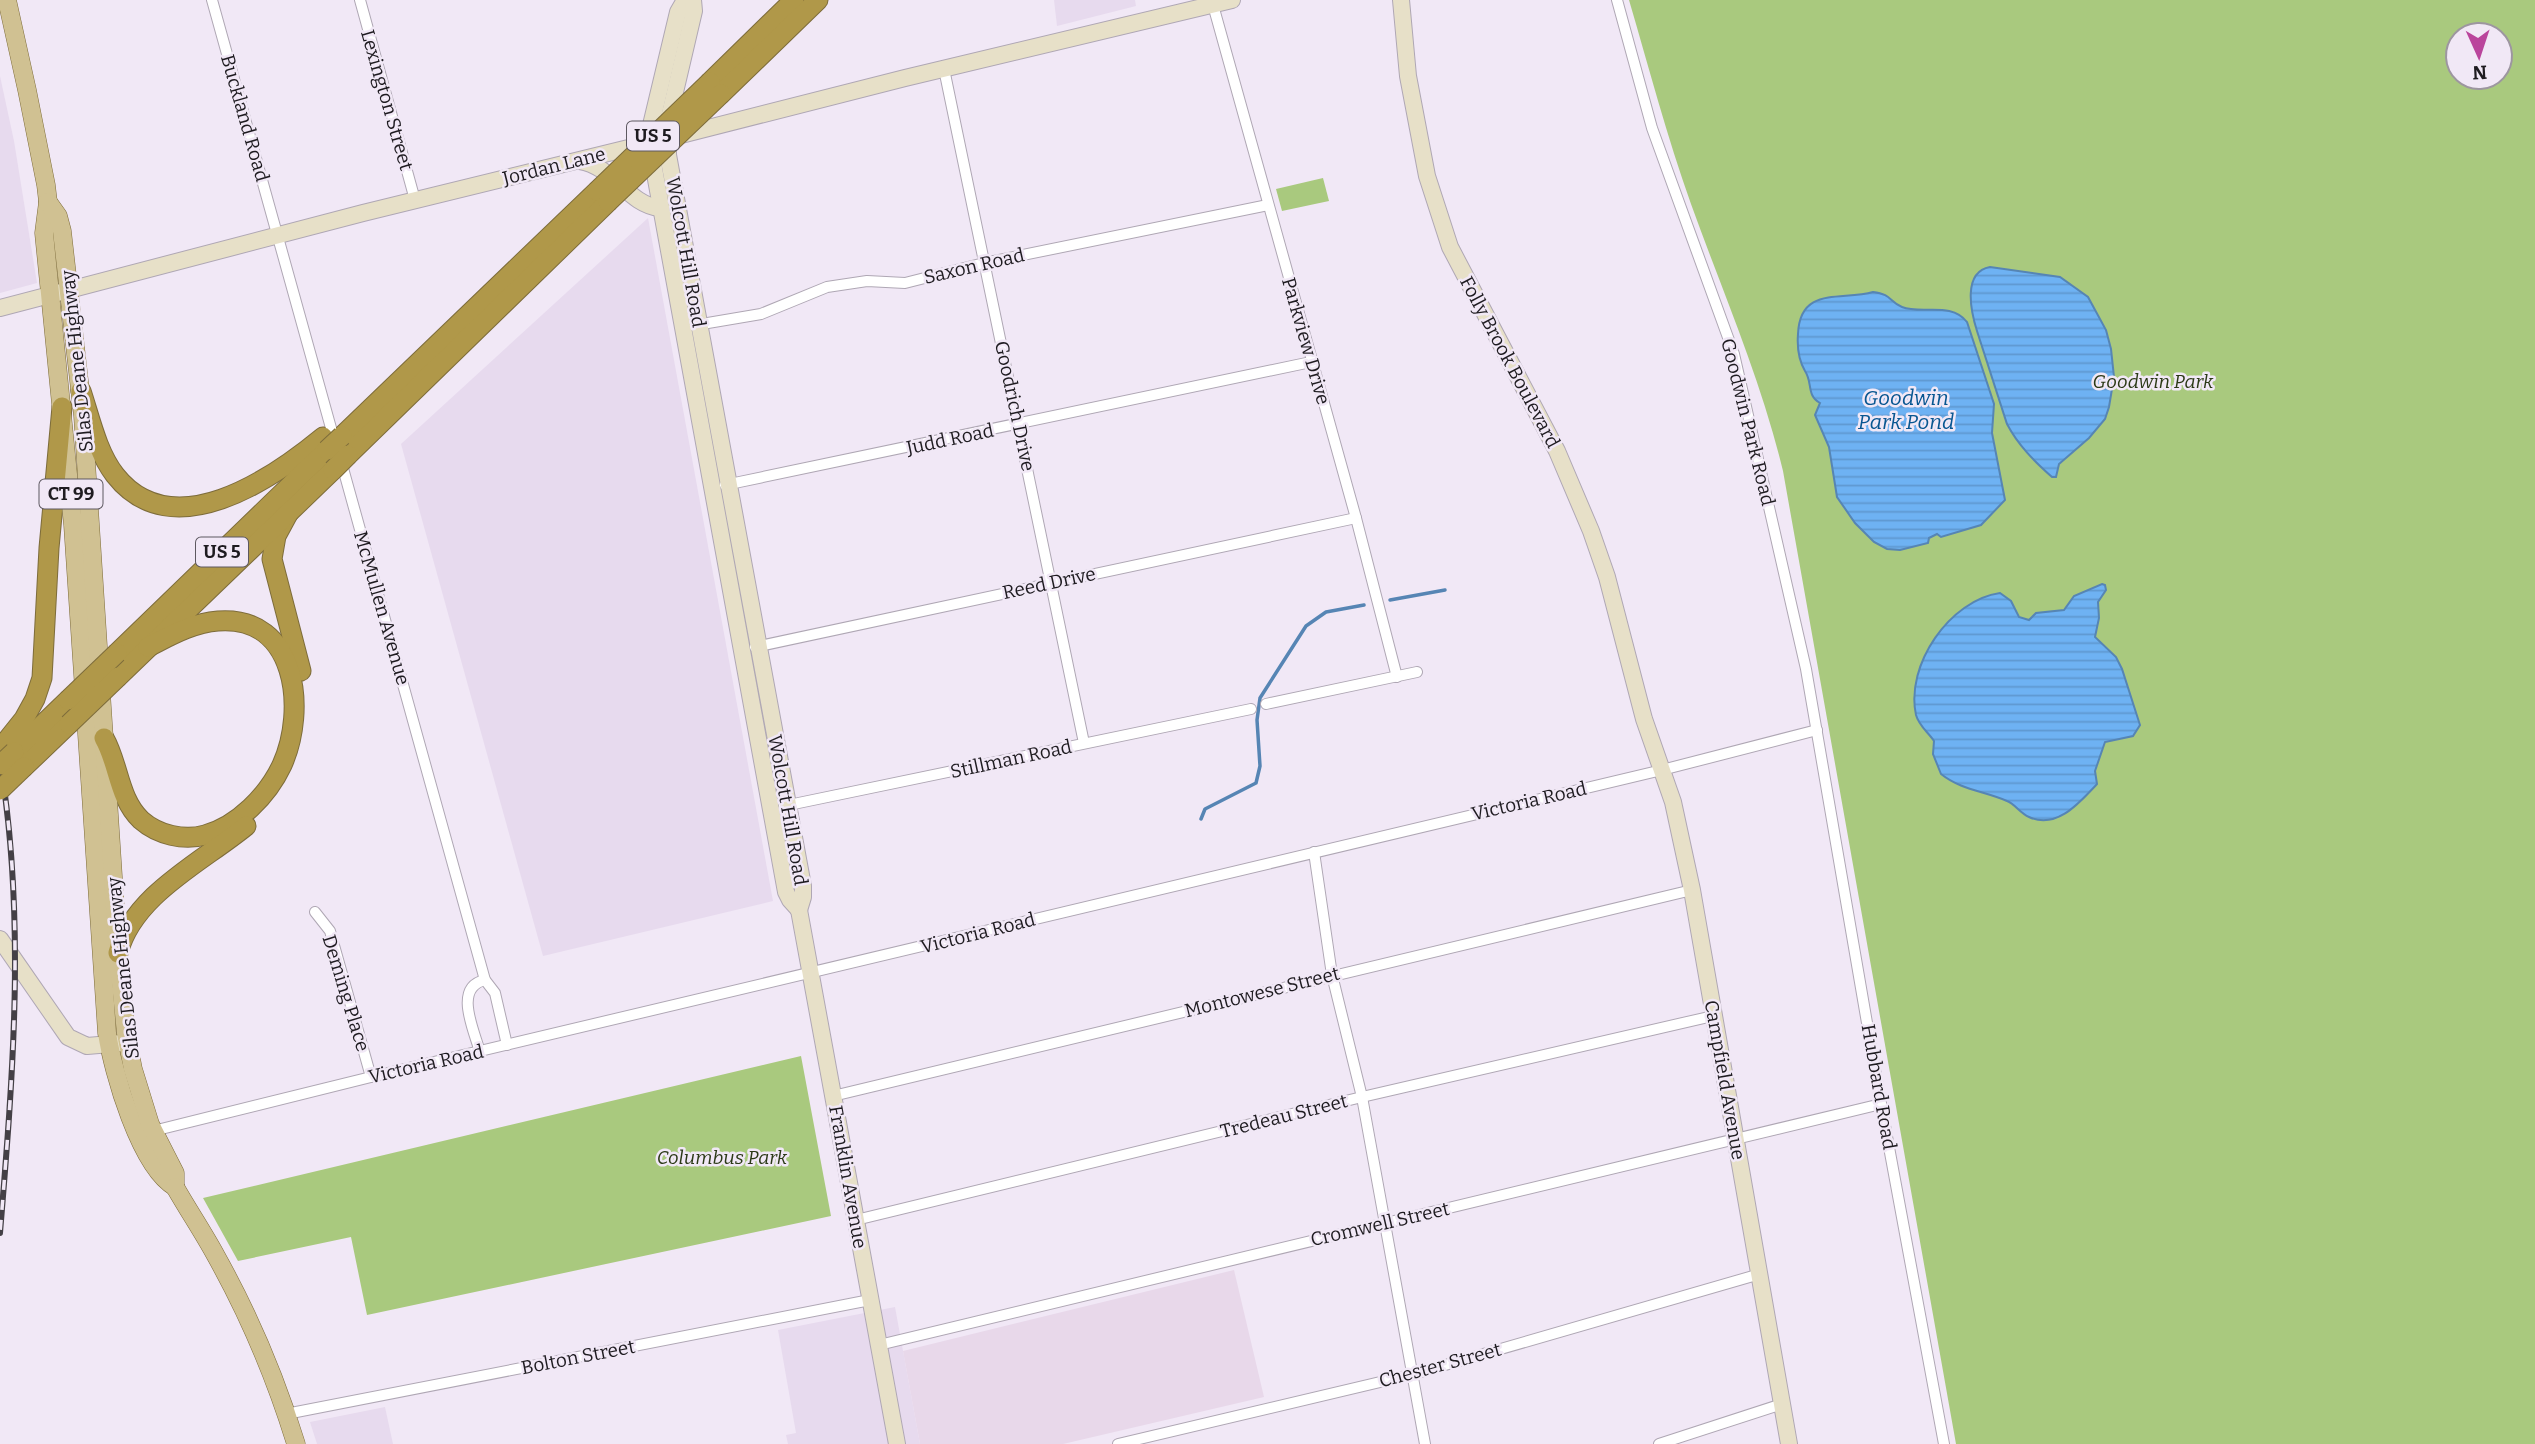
<svg xmlns="http://www.w3.org/2000/svg" width="2535" height="1444" font-family="Bitter,serif">
<style>
.built{fill:#e7daee}
.education{fill:#e8d8ea}
.green{fill:#a9c97e;fill-rule:evenodd}
.water{fill:url(#water-rules);stroke:#5685b4;stroke-width:2}
.lines{fill:none;stroke-linecap:round;stroke-linejoin:round}
.stream{stroke:#5685b4;stroke-width:3.5}
.street-casing{stroke:#afa7b4;stroke-width:12}
.secondary-casing{stroke:#afa7b4;stroke-width:18}
.primary-casing{stroke:#7d6c3b;stroke-width:19}
.highway-casing{stroke:#7d6c3b;stroke-width:21}
.street{stroke:#fff;stroke-width:10}
.secondary{stroke:#e7e0c8;stroke-width:16}
.primary{stroke:#d0c192;stroke-width:18}
.highway{stroke:#b09849;stroke-width:19}
.rail-casing{stroke:#444046;stroke-width:6}
.rail{stroke:#f1e8f6;stroke-width:3.5;stroke-dasharray:10;stroke-linecap:butt}
.highway-bridge-casing{stroke:#7d6c3b;stroke-width:21;stroke-linecap:butt}
.highway-bridge{stroke:#b09849;stroke-width:19}
.labels{text-anchor:middle;dominant-baseline:central;stroke-width:5;stroke-linejoin:round;paint-order:stroke}
.shield{fill:#f1e8f6;stroke:#5d5860;stroke-width:2}
.shield-label{font-size:18px;font-weight:bold;fill:#1e1b20}
.street-label{font-size:19px;fill:#1e1b20;stroke:#f1e8f6}
.park-label{font-size:19px;font-style:italic;fill:#2b3916;stroke:#f1e8f6}
.water-label{font-size:21px;font-style:italic;fill:#085691;stroke:#f1e8f6}
</style>
<defs>
<pattern id="water-rules" width="6" height="5" patternUnits="userSpaceOnUse" patternTransform="scale(1.75)"><rect width="6" height="5" fill="#6eb2f3"/><path d="M0 2.5h6" fill="none" stroke="#5f98d0"/></pattern>
</defs>
<rect width="100%" height="100%" fill="#f1e8f6"/>
<!-- built -->
<g class="built">
<path d="M1054,0H1135L1136,6L1057,26Z"/>
<path d="M0,76L14,141L37,283L0,293Z"/>
<path d="M648,218L773,901L543,956L401,444Z"/>
<path d="M895,1307L920,1444H788L786,1435L796,1433L778,1330Z"/>
<path d="M385,1407L393,1444H317L310,1422Z"/>
</g>
<!-- education -->
<path class="education" d="M1234,1270L1264,1397L1063,1444H920L903,1351Z"/>
<!-- green -->
<g class="green">
<path d="M1629,0H2535V1444H1956L1783,471C1761,379 1723,293 1691,204C1667,137 1649,68 1629,0ZM2458,35H2500V77H2458Z"/>
<path d="M1323,178L1329,201L1282,211L1276,189Z"/>
<path d="M801,1056L831,1216L367,1315L351,1237L238,1261L203,1198Z"/>
</g>
<!-- water -->
<g class="water">
<path d="M1990,267L2060,277L2088,297L2106,330L2111,349L2114,377L2109,407L2105,419L2089,438L2059,464L2056,477H2052C2034,461 2018,445 2007,424L1977,331C1971,312 1962,272 1990,267Z"/>
<path d="M1873,292C1892,294 1889,302 1902,307C1922,315 1951,301 1967,322L1994,404L1992,433L2005,500L1981,525L1941,537L1937,534L1929,538L1928,543L1900,550L1887,549L1874,542L1855,523L1837,497L1829,447L1815,415L1820,403C1806,395 1813,383 1805,371C1798,359 1797,347 1798,334C1800,286 1841,301 1873,292Z"/>
<path d="M2102,584L2105,585L2106,590L2098,602L2099,618L2095,637L2116,657L2122,669L2140,725L2133,736L2105,742L2095,771L2097,784C2080,802 2057,830 2029,817C2020,813 2015,804 2007,801C1984,791 1961,790 1941,774L1933,754L1934,741C1928,732 1919,726 1916,715C1905,665 1950,600 2000,593L2011,601L2019,617L2029,620L2036,613L2064,610L2074,596Z"/>
</g>
<g class="lines">
<!-- stream -->
<g class="stream">
<path d="M1390,600L1445,590"/>
<path d="M1201,819L1205,809L1256,783L1260,766L1257,720L1260,698L1306,626L1326,612L1364,605"/>
</g>
<defs>
<g id="street">
<path d="M212,0L336,446"/>
<path d="M360,0L415,200"/>
<path d="M1617,0L1652,128L1734,354L1806,669L1881,1104L1944,1444"/>
<path d="M1213,5L1356,518L1397,677"/>
<path d="M944,69L1084,743"/>
<path d="M696,325L761,314L827,287L867,281L905,283L984,263L1268,205"/>
<path d="M341,461L485,980L495,993L507,1045"/>
<path d="M725,485L1311,362"/>
<path d="M755,647L1356,518"/>
<path d="M1266,704L1417,672"/>
<path d="M784,806L1251,709"/>
<path d="M1314,852L1332,975L1362,1097L1425,1444"/>
<path d="M315,912L330,931L371,1077"/>
<path d="M480,1052C474,1030 453,987 485,980"/>
<path d="M833,1096L1692,890"/>
<path d="M149,1132L371,1077L1662,770L1817,730"/>
<path d="M856,1220L1362,1097L1713,1016"/>
<path d="M879,1345L1881,1104"/>
<path d="M286,1414L870,1300"/>
<path d="M1118,1444L1414,1374L1760,1274"/>
<path d="M1659,1444L1782,1404"/>
</g>
<g id="secondary">
<path d="M685,0L678,12L651,125V152L786,892L790,900L799,910"/>
<path d="M693,0L694,11L668,122V155L803,886V897L799,910"/>
<path d="M1401,0L1408,76L1427,176L1450,247L1557,451L1591,531L1607,577L1644,719L1673,802L1692,890L1789,1444"/>
<path d="M677,136L905,78L1232,0"/>
<path d="M580,161C613,166 628,205 660,208"/>
<path d="M0,308L363,213L649,143"/>
<path d="M799,910L897,1444"/>
<path d="M0,939L68,1037L87,1046L122,1043"/>
</g>
<g id="primary">
<path d="M7,0L27,90L46,185L48,202L44,233L73,525L107,1033C113,1072 140,1167 175,1187"/>
<path d="M48,202L58,216L62,231L83,416L118,953L126,1033L133,1069L150,1124L175,1173V1187"/>
<path d="M175,1187C188,1210 203,1232 216,1256C249,1315 276,1379 296,1444"/>
</g>
<g id="highway">
<path d="M710,82L794,0"/>
<path d="M721,94L818,0"/>
<path d="M81,391C90,418 97,452 115,475C172,548 272,479 323,437"/>
<path d="M342,436L597,191"/>
<path d="M348,455L608,202"/>
<path d="M289,512L276,536L272,559L301,671"/>
<path d="M117,653L327,450"/>
<path d="M118,677L333,470"/>
<path d="M104,738C119,764 118,798 141,820C158,835 184,841 205,835C238,826 268,795 282,765C307,710 297,615 218,621C192,623 170,636 148,647"/>
<path d="M0,749L24,719L35,699L42,678L49,548L62,407"/>
<path d="M14,752L68,700"/>
<path d="M24,767L69,724"/>
<path d="M118,953C133,895 202,862 246,826"/>
</g>
</defs>
<!-- street casing -->
<use href="#street" class="street-casing"/>
<!-- secondary casing -->
<use href="#secondary" class="secondary-casing"/>
<!-- primary casing -->
<use href="#primary" class="primary-casing"/>
<!-- highway casing -->
<use href="#highway" class="highway-casing"/>
<!-- street -->
<use href="#street" class="street"/>
<!-- secondary -->
<use href="#secondary" class="secondary"/>
<!-- primary -->
<use href="#primary" class="primary"/>
<!-- highway -->
<use href="#highway" class="highway"/>
<defs>
<path id="rail" d="M0,761C26,918 13,1075 0,1233"/>
</defs>
<!-- rail casing -->
<use href="#rail" class="rail-casing"/>
<!-- rail -->
<use href="#rail" class="rail"/>
<defs>
<g id="highway-bridge">
<path d="M597,191L710,82"/>
<path d="M608,202L721,94"/>
<path d="M327,450L342,436"/>
<path d="M333,470L348,455"/>
<path d="M68,700L117,653"/>
<path d="M69,724L118,677"/>
<path d="M0,765L14,752"/>
<path d="M0,790L24,767"/>
</g>
</defs>
<!-- highway-bridge casing -->
<use href="#highway-bridge" class="highway-bridge-casing"/>
<!-- highway-bridge -->
<use href="#highway-bridge" class="highway-bridge"/>
</g>
<g class="labels">
<!-- shield labels -->
<g class="shield">
<rect x="627" y="121.5" width="52" height="29" rx="5"/>
<rect x="39.5" y="479.5" width="63" height="29" rx="5"/>
<rect x="196" y="537.5" width="52" height="29" rx="5"/>
</g>
<g class="shield-label">
<text x="653" y="136">US 5</text>
<text x="71" y="494">CT 99</text>
<text x="222" y="552">US 5</text>
</g>
<!-- street labels -->
<g class="street-label">
<text transform="translate(387 100) rotate(74)">Lexington Street</text>
<text transform="translate(245 118) rotate(74)">Buckland Road</text>
<text transform="translate(554 166) rotate(-14)">Jordan Lane</text>
<text transform="translate(686 252) rotate(80)">Wolcott Hill Road</text>
<text transform="translate(974 266) rotate(-13)">Saxon Road</text>
<text transform="translate(1306 341) rotate(74)">Parkview Drive</text>
<text transform="translate(77 361) rotate(-96)">Silas Deane Highway</text>
<text transform="translate(1510 362) rotate(62)">Folly Brook Boulevard</text>
<text transform="translate(1015 406) rotate(78)">Goodrich Drive</text>
<text transform="translate(1748 422) rotate(76)">Goodwin Park Road</text>
<text transform="translate(950 439) rotate(-12)">Judd Road</text>
<text transform="translate(1049 583) rotate(-12)">Reed Drive</text>
<text transform="translate(382 608) rotate(74)">McMullen Avenue</text>
<text transform="translate(1011 759) rotate(-12)">Stillman Road</text>
<text transform="translate(1529 801) rotate(-13)">Victoria Road</text>
<text transform="translate(788 810) rotate(80)">Wolcott Hill Road</text>
<text transform="translate(978 933) rotate(-14)">Victoria Road</text>
<text transform="translate(123 968) rotate(-96)">Silas Deane Highway</text>
<text transform="translate(1262 992) rotate(-14)">Montowese Street</text>
<text transform="translate(346 993) rotate(73)">Deming Place</text>
<text transform="translate(426 1064) rotate(-13)">Victoria Road</text>
<text transform="translate(1725 1080) rotate(80)">Campfield Avenue</text>
<text transform="translate(1879 1087) rotate(80)">Hubbard Road</text>
<text transform="translate(1284 1116) rotate(-14)">Tredeau Street</text>
<text transform="translate(848 1177) rotate(80)">Franklin Avenue</text>
<text transform="translate(1380 1224) rotate(-13)">Cromwell Street</text>
<text transform="translate(578 1357) rotate(-11)">Bolton Street</text>
<text transform="translate(1440 1365) rotate(-15)">Chester Street</text>
</g>
<!-- park labels -->
<g class="park-label">
<text x="2153" y="381">Goodwin Park</text>
<text x="722" y="1157">Columbus Park</text>
</g>
<!-- water labels -->
<g class="water-label">
<text x="1906" y="398">Goodwin<tspan x="1906" dy="24">Park Pond</tspan></text>
</g>
</g>
<!-- north arrow -->
<g transform="translate(2479 56) rotate(177)"><circle r="33" fill="#f1e8f6" stroke="#9d96a0" stroke-width="2"/>
<path d="M0-5L12 26L0 18L-12 26Z" fill="#ba459c"/>
<text y="-10" font-size="19" font-weight="bold" text-anchor="middle" fill="#1e1b20">N</text>
</g>
</svg>
